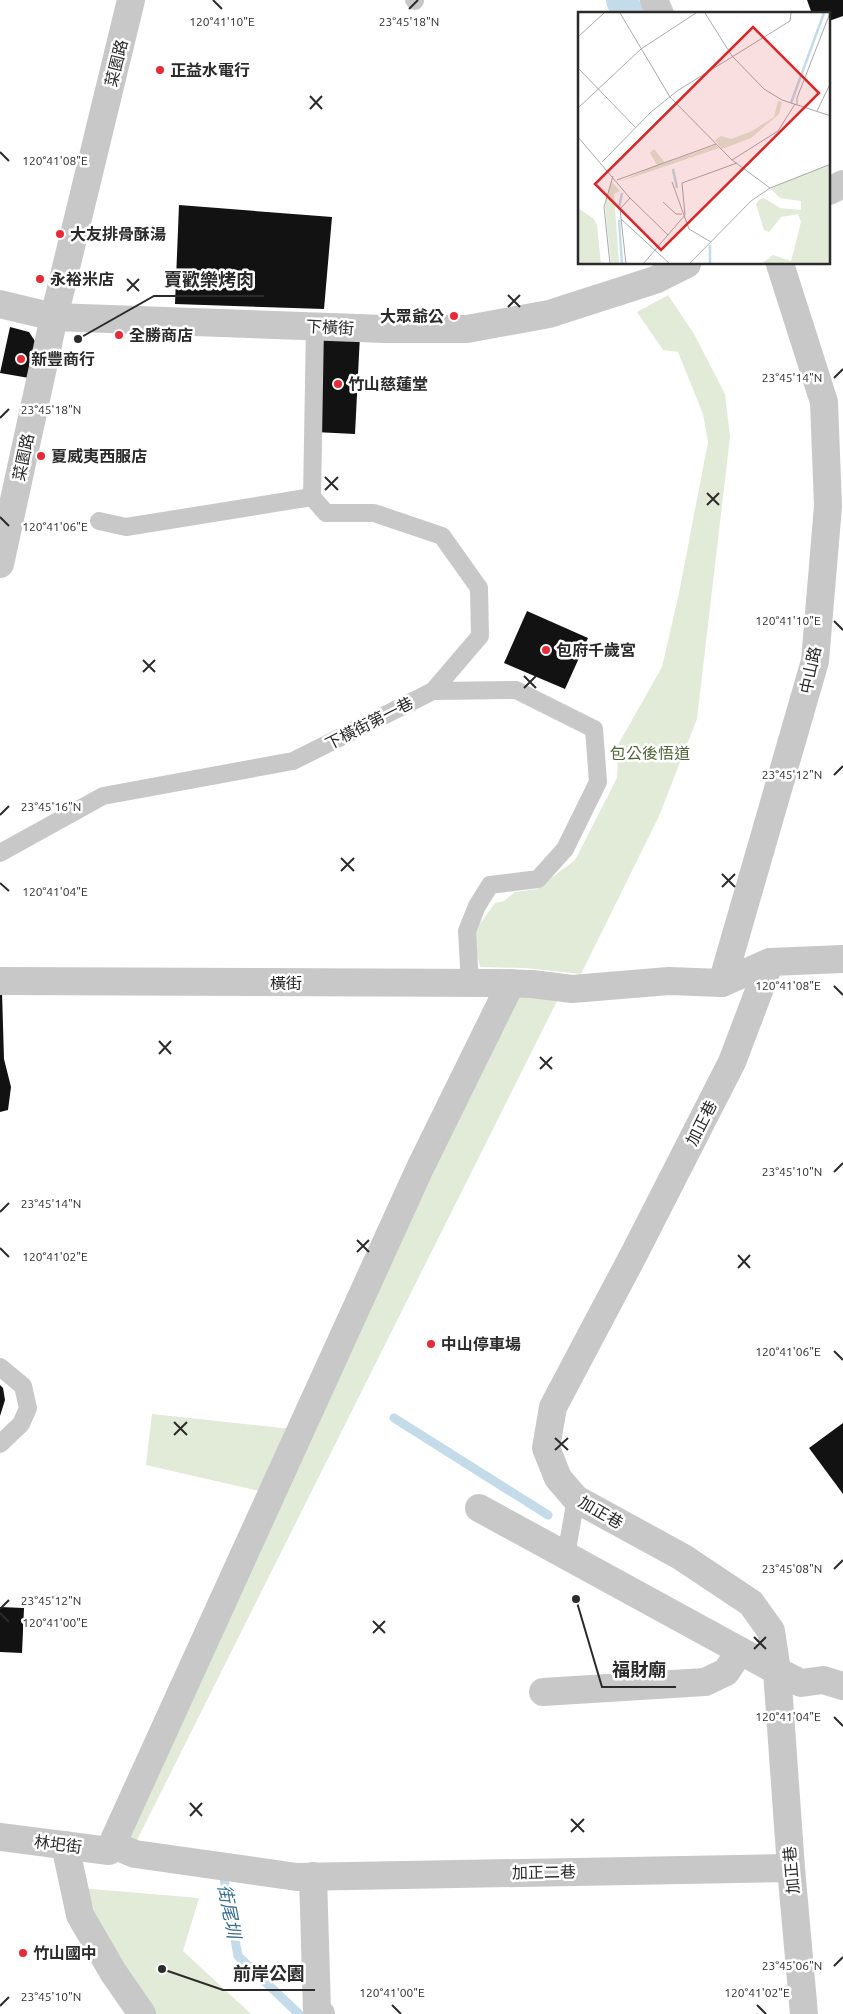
<svg xmlns="http://www.w3.org/2000/svg" width="843" height="2014" font-family="Ubuntu,'Noto Sans TC',sans-serif">
<style>
.green{fill:#e2ead8}
.lines{fill:none;stroke-linecap:round;stroke-linejoin:round}
.stream{stroke:#c4dbea;stroke-width:9}
.canal{stroke:#c4dbea;stroke-width:32}
.building{fill:#121212}
.lane{stroke:#c8c8c8;stroke-width:18}
.street{stroke:#c8c8c8;stroke-width:28}
.ticks{fill:none;stroke:#2b2b2b;stroke-width:2}
.poi-dot{fill:#e52b38;stroke:#fff;stroke-width:2}
.labels{text-anchor:middle;dominant-baseline:central;stroke-width:5;stroke-linejoin:round;paint-order:stroke}
.street-label{font-size:16px;fill:#2b2b2b;stroke:#fff}
.poi-label{font-size:16px;font-weight:bold;fill:#2b2b2b;stroke:#fff;text-anchor:start}
.park-label{font-size:16px;fill:#4e6639;stroke:#fff}
.water-label{font-size:18px;font-style:italic;fill:#3a6d8d;stroke:#fff}
.inset-river{fill:none;stroke:#c4dbea;stroke-width:2.5}
.inset-road{fill:none;stroke:#aaa;stroke-width:1}
.view{fill:#d62828;fill-opacity:0.15;stroke:#d62828;stroke-width:2.5}
.inset-edge{fill:none;stroke:#2b2b2b;stroke-width:2.5}
.ticks-label{font-size:12px;text-anchor:middle;fill:#2b2b2b;stroke:#fff;stroke-width:5;stroke-linejoin:round;paint-order:stroke}
.leader{fill:none;stroke:#2b2b2b;stroke-width:2}
.callout-dot{fill:#2b2b2b;stroke:#fff;stroke-width:2}
.callout-label{font-size:18px;text-anchor:middle;font-weight:bold;fill:#2b2b2b;stroke:#fff;stroke-width:5;stroke-linejoin:round;paint-order:stroke}
</style>
<rect width="100%" height="100%" fill="#fff"/>
<!-- green -->
<g class="green">
<path d="M668,295L694,334L725,394L730,437L697,719L659,816L581,974L525,968L480,967L472,934L495,903L504,901L515,892L537,889L575,860L617,778L619,743L662,667L679,593L708,442L703,414L678,352L663,350L637,312Z"/>
<path d="M514,989L561,993L133,1848L118,1842Z"/>
<path d="M152,1414L300,1430L272,1494L146,1465Z"/>
<path d="M80,1888L199,1898L183,1951L251,2014H151Z"/>
</g>
<g class="lines">
<!-- stream -->
<g class="stream">
<path d="M394,1418L548,1515"/>
<path d="M223,1873L238,1956L299,2014"/>
</g>
<!-- canal -->
<path class="canal" d="M622,0L628,14"/>
</g>
<!-- building -->
<g class="building">
<path d="M807,0H843V16L829,21V14H812Z"/>
<path d="M179,205L332,217L324,309L175,304Z"/>
<path d="M10,327L29,332L42,352L35,379L0,373Z"/>
<path d="M320,334L360,335L355,434L315,432Z"/>
<path d="M527,611L588,638L565,689L504,663Z"/>
<path d="M0,992H2L4,1059L11,1087L8,1110L0,1112Z"/>
<path d="M0,1385L3,1388L5,1400L0,1416Z"/>
<path d="M843,1423V1494L809,1448Z"/>
<path d="M0,1607L24,1608L22,1653L0,1652Z"/>
</g>
<g class="lines">
<!-- lane -->
<g class="lane">
<path d="M414,0L415,1"/>
<path d="M99,521L126,527L312,497"/>
<path d="M433,691L516,690L594,729L598,782L565,849L538,879L490,885L477,906L467,931L470,984"/>
<path d="M0,853L103,796L293,761L433,691L480,636L479,588L442,536L374,513H326L312,497L315,326"/>
<path d="M0,1367L23,1386L28,1408L21,1424L0,1444"/>
<path d="M566,1555L576,1499"/>
</g>
<!-- street -->
<g class="street">
<path d="M654,0L660,14"/>
<path d="M829,191L843,184"/>
<path d="M0,304L54,317L385,329H467L549,314L655,280L687,264"/>
<path d="M0,564L54,317L131,0"/>
<path d="M770,962L732,1062L634,1254L553,1407L546,1448L558,1478L576,1499L682,1557L751,1603L771,1631L777,1671L791,1868L804,2014"/>
<path d="M0,981L497,983L532,984L572,989L669,981L722,983L770,962L843,959"/>
<path d="M722,983L815,661L828,506L824,402L780,264"/>
<path d="M479,1508L777,1671L801,1683L823,1680L843,1686"/>
<path d="M543,1692L705,1682L726,1672L740,1651"/>
<path d="M0,1837L109,1851L420,1168L511,983"/>
<path d="M65,1845L80,1915L113,1972L142,2014"/>
<path d="M113,1845L135,1854L297,1877L791,1868"/>
<path d="M313,1876L317,2011L321,2014"/>
</g>
</g>
<!-- ticks -->
<path class="ticks" d="M213,0L222,9M409,9L418,0M310,96L322,109M310,109L322,96M0,152L9,161M127,279L139,291M127,291L139,279M508,295L520,307M508,307L520,295M834,378L843,369M0,418L9,409M325,477L338,490M325,490L338,477M707,493L719,505M707,505L719,493M0,517L9,526M834,621L843,630M143,660L155,672M143,672L155,660M524,676L536,688M524,688L536,676M834,775L843,766M0,815L9,806M341,858L354,871M341,871L354,858M722,874L735,887M0,883L9,891M722,887L735,874M834,986L843,995M159,1041L171,1054M159,1054L171,1041M540,1057L552,1069M540,1069L552,1057M834,1172L843,1163M0,1212L9,1203M357,1240L369,1252M0,1248L9,1257M357,1252L369,1240M738,1255L750,1268M738,1268L750,1255M834,1351L843,1360M174,1422L187,1435M174,1435L187,1422M555,1438L568,1450M555,1450L568,1438M834,1569L843,1560M0,1609L9,1600M0,1613L9,1622M373,1621L385,1633M373,1633L385,1621M754,1637L766,1649M754,1649L766,1637M834,1717L843,1726M190,1803L202,1816M190,1816L202,1803M571,1819L584,1832M571,1832L584,1819M834,1966L843,1957M392,2005L401,2014M757,2005L766,2014M0,2006L9,1997"/>
<!-- markers -->
<g class="poi-dot">
<circle cx="160" cy="70" r="5"/>
<circle cx="60" cy="234" r="5"/>
<circle cx="40" cy="279" r="5"/>
<circle cx="454" cy="316" r="5"/>
<circle cx="119" cy="335" r="5"/>
<circle cx="21" cy="359" r="5"/>
<circle cx="338" cy="384" r="5"/>
<circle cx="41" cy="456" r="5"/>
<circle cx="546" cy="650" r="5"/>
<circle cx="431" cy="1344" r="5"/>
<circle cx="23" cy="1953" r="5"/>
</g>
<g class="labels">
<!-- street labels -->
<g class="street-label">
<text transform="translate(116 63) rotate(-76)">菜園路</text>
<text transform="translate(330 327) rotate(3)">下橫街</text>
<text transform="translate(23 457) rotate(-78)">菜園路</text>
<text transform="translate(810 670) rotate(-78)">中山路</text>
<text transform="translate(369 723) rotate(-27)">下橫街第一巷</text>
<text x="286" y="983">橫街</text>
<text transform="translate(701 1123) rotate(-63)">加正巷</text>
<text transform="translate(601 1512) rotate(30)">加正巷</text>
<text transform="translate(58 1844) rotate(7)">林圯街</text>
<text transform="translate(791 1870) rotate(-95)">加正巷</text>
<text transform="translate(544 1872) rotate(-1)">加正二巷</text>
</g>
<!-- poi labels -->
<g class="poi-label">
<text x="170" y="70">正益水電行</text>
<text x="70" y="234">大友排骨酥湯</text>
<text x="50" y="279">永裕米店</text>
<text x="444" y="316" text-anchor="end">大眾爺公</text>
<text x="129" y="335">全勝商店</text>
<text x="31" y="359">新豐商行</text>
<text x="348" y="384">竹山慈蓮堂</text>
<text x="51" y="456">夏威夷西服店</text>
<text x="556" y="650">包府千歲宮</text>
<text x="441" y="1344">中山停車場</text>
<text x="33" y="1953">竹山國中</text>
</g>
<!-- park labels -->
<g class="park-label">
<text x="650" y="753">包公後悟道</text>
</g>
<!-- water labels -->
<g class="water-label">
<text transform="translate(230 1911) rotate(79)">街尾圳</text>
</g>
</g>
<!-- overview -->
<g transform="translate(578 12)">
<rect width="252" height="252" fill="#fff"/>
<path d="M200,89L204,90L201,102L173,126L144,137L137,128L143,124L153,127L174,119L196,105ZM138,133L141,136L41,170L79,153L72,141L76,137L87,151ZM252,152V252H183L195,243L213,249L223,210L220,202L203,205L191,220L186,218L178,192L181,188L186,186L202,196L223,198V189L202,186L192,176ZM33,169L42,179L36,182L41,252H33L27,195ZM0,196L16,207L19,213L23,252H0Z" fill="#e2ead8"/>
<path class="inset-river" d="M213,91L246,1M95,157L99,176M41,196L44,181M41,208L44,252M132,252V233"/>
<path class="inset-road" d="M42,1L92,85L154,148L192,176M127,1L154,44L186,77L204,88L253,104M0,25L26,1M0,56L58,116M219,93V86L252,1M0,96L63,37L118,1M239,99L253,70M0,125L51,185L90,223M154,148L200,119L217,92M24,150L73,100L99,79L212,9L213,1M39,168L138,132M94,170L111,217L133,230M85,190L98,202H104M43,207L92,252M32,252L26,195L35,164M48,252L42,197L52,186M65,252L107,203L104,171L159,151M111,252L173,189L192,176L253,152"/>
<path class="view" d="M175,15L241,81L83,238L17,172Z"/>
<rect width="252" height="252" class="inset-edge"/>
</g>
<g class="ticks-label">
<text x="222" y="26">120°41'10"E</text>
<text x="409" y="26">23°45'18"N</text>
<text x="55" y="165">120°41'08"E</text>
<text x="792" y="382">23°45'14"N</text>
<text x="51" y="414">23°45'18"N</text>
<text x="55" y="531">120°41'06"E</text>
<text x="788" y="625">120°41'10"E</text>
<text x="792" y="779">23°45'12"N</text>
<text x="51" y="811">23°45'16"N</text>
<text x="55" y="896">120°41'04"E</text>
<text x="788" y="990">120°41'08"E</text>
<text x="792" y="1176">23°45'10"N</text>
<text x="51" y="1208">23°45'14"N</text>
<text x="55" y="1261">120°41'02"E</text>
<text x="788" y="1356">120°41'06"E</text>
<text x="792" y="1573">23°45'08"N</text>
<text x="51" y="1605">23°45'12"N</text>
<text x="55" y="1627">120°41'00"E</text>
<text x="788" y="1721">120°41'04"E</text>
<text x="792" y="1970">23°45'06"N</text>
<text x="392" y="1997">120°41'00"E</text>
<text x="757" y="1997">120°41'02"E</text>
<text x="51" y="2001">23°45'10"N</text>
</g>
<!-- callouts -->
<path class="leader" d="M78 339L154 296H264M576 1599L602 1687H676M162 1969L223 1990H315"/>
<g class="callout-dot">
<circle cx="78" cy="339" r="5"/>
<circle cx="576" cy="1599" r="5"/>
<circle cx="162" cy="1969" r="5"/>
</g>
<g class="callout-label">
<text x="209" y="286">賣歡樂烤肉</text>
<text x="639" y="1676">福財廟</text>
<text x="269" y="1980">前岸公園</text>
</g>
</svg>
